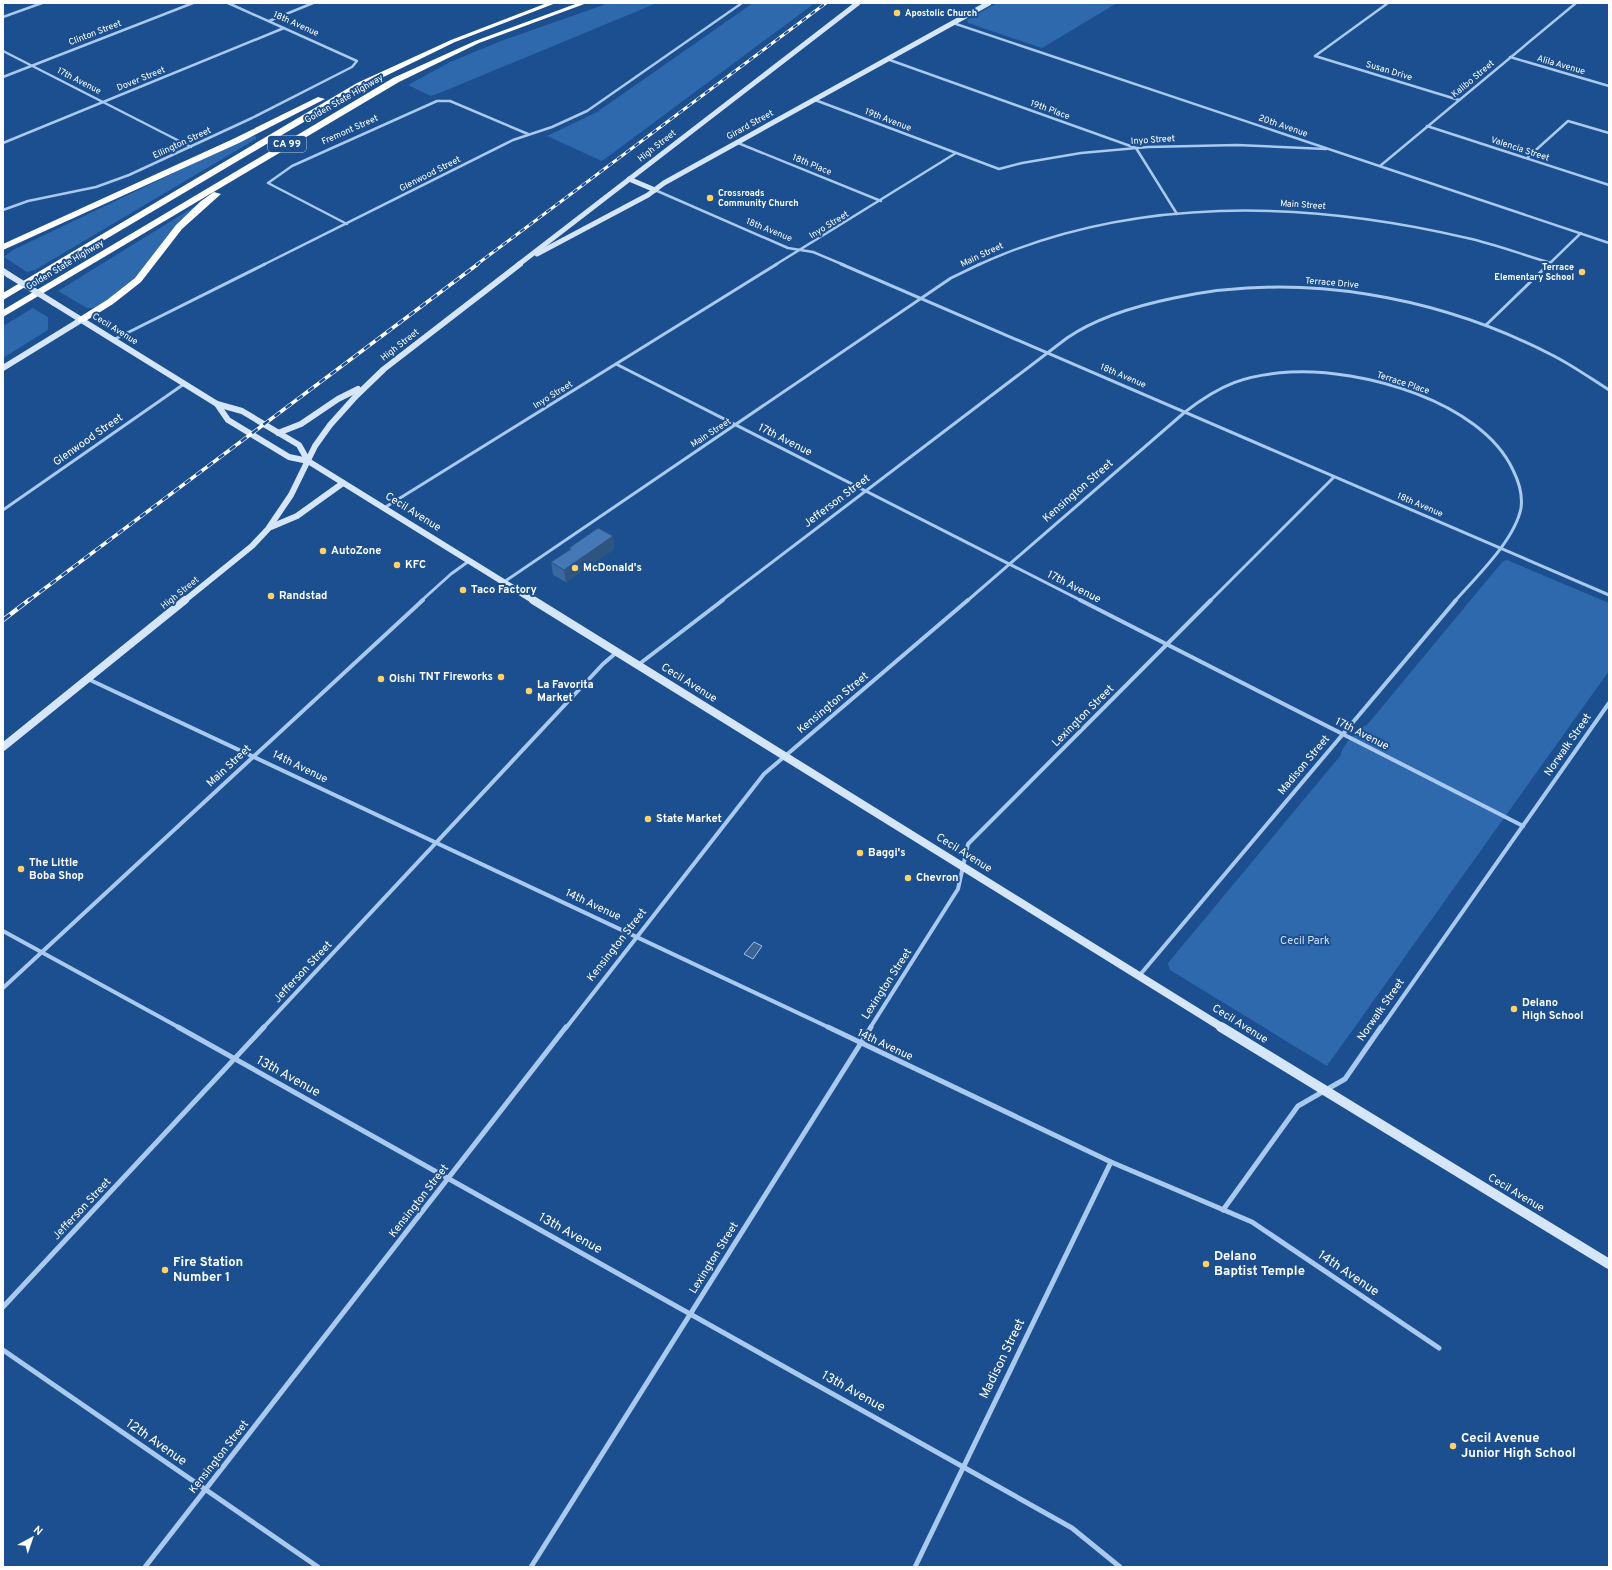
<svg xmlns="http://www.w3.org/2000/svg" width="1612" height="1570" font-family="Overpass,sans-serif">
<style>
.green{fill:#2e69ad}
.water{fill:#3c6290;stroke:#9cc4f0}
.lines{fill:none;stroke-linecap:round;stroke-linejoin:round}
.street-far3{stroke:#a9c9ee;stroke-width:2.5}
.street-far2{stroke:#a9c9ee;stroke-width:3}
.street-far1{stroke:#a9c9ee;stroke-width:4}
.street{stroke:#a9c9ee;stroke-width:5}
.secondary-far3{stroke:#d6e6fa;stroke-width:5}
.secondary-far2{stroke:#d6e6fa;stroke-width:6}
.secondary-far1{stroke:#d6e6fa;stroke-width:8}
.secondary{stroke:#d6e6fa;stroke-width:10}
.highway{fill:#fff;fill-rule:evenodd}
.rail-far2-casing{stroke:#fff;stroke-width:3}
.rail-far1-casing{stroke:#fff;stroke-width:3.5}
.rail-casing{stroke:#fff;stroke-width:4.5}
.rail-far2{stroke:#1b4f8f;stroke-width:2;stroke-dasharray:5.5;stroke-linecap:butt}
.rail-far1{stroke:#1b4f8f;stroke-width:2.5;stroke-dasharray:7;stroke-linecap:butt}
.rail{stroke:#1b4f8f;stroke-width:3;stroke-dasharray:9;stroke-linecap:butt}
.secondary-bridge{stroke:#d6e6fa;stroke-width:6}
.wall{fill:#3a679d}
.shaded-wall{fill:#305480}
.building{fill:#4478b7;stroke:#305480}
.poi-dot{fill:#ffd166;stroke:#1b4f8f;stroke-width:1.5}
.labels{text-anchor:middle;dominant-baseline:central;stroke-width:4;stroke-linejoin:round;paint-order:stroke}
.far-poi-label{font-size:9px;font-weight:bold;fill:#fff;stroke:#1b4f8f;text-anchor:start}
.far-street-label{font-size:9px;fill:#fff;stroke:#1b4f8f}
.shield{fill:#1b4f8f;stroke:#bbcadd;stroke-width:1}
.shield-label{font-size:10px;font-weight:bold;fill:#fff}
.street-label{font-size:11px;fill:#fff;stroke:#1b4f8f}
.poi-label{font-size:11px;font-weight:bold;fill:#fff;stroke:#1b4f8f;text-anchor:start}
.park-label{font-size:11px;fill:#cfe3fa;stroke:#1b4f8f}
.near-street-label{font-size:13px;fill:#fff;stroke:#1b4f8f}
.near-poi-label{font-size:13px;font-weight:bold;fill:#fff;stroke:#1b4f8f;text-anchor:start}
</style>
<rect width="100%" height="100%" fill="#1b4f8f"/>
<!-- green -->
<g class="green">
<path d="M609,3H657L442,92L431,96L408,85L450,62L501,41Z"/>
<path d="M753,3H815L602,161L547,136L597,112Z"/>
<path d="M997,3H1117L1042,48L968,23L967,20Z"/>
<path d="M256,136V139L35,270L27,272L4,257L13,250L249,137Z"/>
<path d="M197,205L171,233L134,279L107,301L93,308H87L58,291Z"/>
<path d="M33,308L48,317V330L3,358V326Z"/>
<path d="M1507,560L1609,603V671L1327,1066L1170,970L1168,963L1341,755C1340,748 1360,726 1367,725L1503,561Z"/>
</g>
<!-- water -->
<path class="water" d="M754,942L762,946L753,959L744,954Z"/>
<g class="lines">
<!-- street-far3 -->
<g class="street-far3">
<path d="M3,17L42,3"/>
<path d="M269,21L313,3"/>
<path d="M953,23L1609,243"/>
<path d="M3,51L191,147"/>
<path d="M1315,56L1459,100"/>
<path d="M1315,56L1388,3"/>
<path d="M1510,57L1609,86"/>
<path d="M887,59L1136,148L1177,214"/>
<path d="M3,77L193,3"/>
<path d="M815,100L999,169L1022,163L1081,153L1148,147L1237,145L1326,149"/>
<path d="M1427,126L1609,185"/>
<path d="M3,143L284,28"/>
<path d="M738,143L881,201"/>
<path d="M1527,158L1568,121L1609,133"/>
<path d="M1380,166L1576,3"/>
<path d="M655,190L788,248L813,252L844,265"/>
<path d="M3,210L28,201L96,187L129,175L252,118L352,67L357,61L228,3"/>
<path d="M347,224L268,183L292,166L437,101H450L528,134"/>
<path d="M263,265L513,140L552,127L587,111L742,3"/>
<path d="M775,265L956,153"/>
<path d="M978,265C1131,195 1305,200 1467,238C1495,244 1523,255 1551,263"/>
<path d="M1548,265L1581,233"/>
</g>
<!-- street-far2 -->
<g class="street-far2">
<path d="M841,264L1609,595"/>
<path d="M1486,325L1549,264"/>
<path d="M113,340L265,264"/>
<path d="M616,364L1082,601"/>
<path d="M384,508L777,264"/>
<path d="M3,510L184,384"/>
<path d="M504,582L951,278L980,264"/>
<path d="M421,601L451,574L469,561"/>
<path d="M721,601L1067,338C1096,318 1140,305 1174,298C1300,271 1438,296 1552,355C1572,365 1590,378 1609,390"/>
<path d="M967,601L1185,412C1221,384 1245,375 1290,372C1361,368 1481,401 1513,470C1519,482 1523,494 1521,508C1515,540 1476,577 1455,601"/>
<path d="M1210,601L1334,477"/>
</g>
<!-- street-far1 -->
<g class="street-far1">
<path d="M1080,600L1523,826"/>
<path d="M638,665L723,600"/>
<path d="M88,679L830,1028"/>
<path d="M3,931L180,1028"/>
<path d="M1139,976L1456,600"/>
<path d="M3,988L423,600"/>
<path d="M263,1028L603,664L617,652"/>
<path d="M566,1028L764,774L968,600"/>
<path d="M870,1028L958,889L968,844L1211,600"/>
<path d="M1381,1028L1609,703"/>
</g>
<!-- street -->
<g class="street">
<path d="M178,1027L1072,1528L1120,1567"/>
<path d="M828,1027L1111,1162L1252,1222L1439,1348"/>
<path d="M1223,1210L1298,1106L1345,1079L1381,1027"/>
<path d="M3,1307L264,1027"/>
<path d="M3,1350L318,1567"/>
<path d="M145,1567L566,1027"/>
<path d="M531,1567L871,1027"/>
<path d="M915,1567L1111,1162"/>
</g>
<!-- secondary-far3 -->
<g class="secondary-far3">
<path d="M629,179L655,190"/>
<path d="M537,254L648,195L664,183L989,3"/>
<path d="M518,265L858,3"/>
</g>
<!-- secondary-far2 -->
<g class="secondary-far2">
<path d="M3,271L9,275"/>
<path d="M54,303L217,404L242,411L299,445L308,461"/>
<path d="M3,368L81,320"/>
<path d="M217,404L228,420L289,457L308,461L534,601"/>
<path d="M278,433L301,424L338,399L358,389"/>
<path d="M271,527L297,516L343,483"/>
<path d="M184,601L252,546L268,529L291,495L315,446L330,425L356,396L384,369L520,264"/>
</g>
<!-- secondary-far1 -->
<g class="secondary-far1">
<path d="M533,600L1223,1028"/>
<path d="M3,747L185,600"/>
</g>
<!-- secondary -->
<path class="secondary" d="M1221,1027L1609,1264"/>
<!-- highway -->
<g class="highway">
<path d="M547,3H556L455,42L363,87L3,300V293L357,83L451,40Z"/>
<path d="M578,3H587L479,43L399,82L3,317V310L393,78L475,41Z"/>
<path d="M318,97L325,99L239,143L3,250V244L233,139Z"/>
<path d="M214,192L221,194L182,229L141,282L113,304L84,322H78V318L107,300L135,278L176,225L201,201Z"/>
</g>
<defs>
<path id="rail-far2" d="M476,265L826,3"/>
<path id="rail-far1" d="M28,601L478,264"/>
<path id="rail" d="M3,620L29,600"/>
</defs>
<!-- rail-far2 casing -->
<use href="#rail-far2" class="rail-far2-casing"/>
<!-- rail-far1 casing -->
<use href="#rail-far1" class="rail-far1-casing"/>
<!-- rail casing -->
<use href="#rail" class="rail-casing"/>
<!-- rail-far2 -->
<use href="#rail-far2" class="rail-far2"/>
<!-- rail-far1 -->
<use href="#rail-far1" class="rail-far1"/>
<!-- rail -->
<use href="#rail" class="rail"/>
<!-- secondary-bridge -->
<path class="secondary-bridge" d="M9,275L54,303"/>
</g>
<!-- wall -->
<path class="wall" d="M613,536L614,549L566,582L553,575L551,562L569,550V548Z"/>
<!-- shaded-wall -->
<path class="shaded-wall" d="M613,536L614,549L566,582L564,570Z"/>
<!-- building -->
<path class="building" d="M598,528L613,536L564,570L551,562L571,549L569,548Z"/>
<!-- markers -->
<g class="poi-dot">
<circle cx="897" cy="13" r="4"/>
<circle cx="710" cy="198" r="4"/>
<circle cx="1582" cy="272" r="4"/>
<circle cx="323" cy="551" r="4"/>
<circle cx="397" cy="565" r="4"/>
<circle cx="575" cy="568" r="4"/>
<circle cx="463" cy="590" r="4"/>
<circle cx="271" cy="596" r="4"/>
<circle cx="501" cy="677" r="4"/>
<circle cx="381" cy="679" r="4"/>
<circle cx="529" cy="691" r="4"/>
<circle cx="648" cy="819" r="4"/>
<circle cx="860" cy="853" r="4"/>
<circle cx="21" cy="869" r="4"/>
<circle cx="908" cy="878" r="4"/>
<circle cx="1514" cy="1009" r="4"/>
<circle cx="1206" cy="1264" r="4"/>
<circle cx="165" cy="1270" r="4"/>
<circle cx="1453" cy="1446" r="4"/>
</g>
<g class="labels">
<!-- far-poi labels -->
<g class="far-poi-label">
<text x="905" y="13">Apostolic Church</text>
<text x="718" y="193">Crossroads<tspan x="718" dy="10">Community Church</tspan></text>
<text x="1574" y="267" text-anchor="end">Terrace<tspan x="1574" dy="10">Elementary School</tspan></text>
</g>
<!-- far-street labels -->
<g class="far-street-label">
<text transform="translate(296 24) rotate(24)">18th Avenue</text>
<text transform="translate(95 33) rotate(-21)">Clinton Street</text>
<text transform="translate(1561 65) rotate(16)">Alila Avenue</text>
<text transform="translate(1389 71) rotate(17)">Susan Drive</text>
<text transform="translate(141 79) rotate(-22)">Dover Street</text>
<text transform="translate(1473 79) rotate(-40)">Kalibo Street</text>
<text transform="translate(79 81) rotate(27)">17th Avenue</text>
<text transform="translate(344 99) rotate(-30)">Golden State Highway</text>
<text transform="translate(1050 110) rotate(20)">19th Place</text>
<text transform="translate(888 120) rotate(21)">19th Avenue</text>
<text transform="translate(750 125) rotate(-29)">Girard Street</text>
<text transform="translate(1283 126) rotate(19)">20th Avenue</text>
<text transform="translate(350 130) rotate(-24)">Fremont Street</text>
<text transform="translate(1153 140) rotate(-4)">Inyo Street</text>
<text transform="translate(182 143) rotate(-25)">Ellington Street</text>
<text transform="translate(657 146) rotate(-38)">High Street</text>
<text transform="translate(1520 149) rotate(18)">Valencia Street</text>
<text transform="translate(812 165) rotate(22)">18th Place</text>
<text transform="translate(430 174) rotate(-27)">Glenwood Street</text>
<text transform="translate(1303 205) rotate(4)">Main Street</text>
<text transform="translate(829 225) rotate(-32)">Inyo Street</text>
<text transform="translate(769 230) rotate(22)">18th Avenue</text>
<text transform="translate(982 255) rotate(-25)">Main Street</text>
<text transform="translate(65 265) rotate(-31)">Golden State Highway</text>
<text transform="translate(1332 283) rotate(5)">Terrace Drive</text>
<text transform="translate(115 329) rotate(32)">Cecil Avenue</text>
<text transform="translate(400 345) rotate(-38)">High Street</text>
<text transform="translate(1123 376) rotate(23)">18th Avenue</text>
<text transform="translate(1403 383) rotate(18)">Terrace Place</text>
<text transform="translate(553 395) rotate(-32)">Inyo Street</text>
<text transform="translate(711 433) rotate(-33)">Main Street</text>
<text transform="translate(1420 505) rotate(23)">18th Avenue</text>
<text transform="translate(180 593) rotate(-39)">High Street</text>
</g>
<!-- shield labels -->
<rect class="shield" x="268" y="136" width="38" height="16" rx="3"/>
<g class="shield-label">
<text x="287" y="144">CA 99</text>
</g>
<!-- street labels -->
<g class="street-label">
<text transform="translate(88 440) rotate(-35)">Glenwood Street</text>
<text transform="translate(785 440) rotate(27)">17th Avenue</text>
<text transform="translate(1078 491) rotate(-41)">Kensington Street</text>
<text transform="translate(837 501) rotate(-37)">Jefferson Street</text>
<text transform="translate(413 512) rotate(32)">Cecil Avenue</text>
<text transform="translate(1074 587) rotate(27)">17th Avenue</text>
<text transform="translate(689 683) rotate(32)">Cecil Avenue</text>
<text transform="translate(833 703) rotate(-40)">Kensington Street</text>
<text transform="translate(1083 716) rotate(-45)">Lexington Street</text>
<text transform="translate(1362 734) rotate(27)">17th Avenue</text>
<text transform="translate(1568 745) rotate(-55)">Norwalk Street</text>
<text transform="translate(1304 765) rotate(-50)">Madison Street</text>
<text transform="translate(229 766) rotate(-43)">Main Street</text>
<text transform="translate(300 767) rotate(26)">14th Avenue</text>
<text transform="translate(964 853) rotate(32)">Cecil Avenue</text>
<text transform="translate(593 905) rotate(25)">14th Avenue</text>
<text transform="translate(617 945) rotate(-52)">Kensington Street</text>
<text transform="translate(303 972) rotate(-47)">Jefferson Street</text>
<text transform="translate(887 984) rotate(-57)">Lexington Street</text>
<text transform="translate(1381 1010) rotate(-55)">Norwalk Street</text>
<text transform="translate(1240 1024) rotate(32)">Cecil Avenue</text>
<text transform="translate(885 1045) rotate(25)">14th Avenue</text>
<text transform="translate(1516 1193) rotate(31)">Cecil Avenue</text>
<text transform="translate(419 1201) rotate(-52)">Kensington Street</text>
<text transform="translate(82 1209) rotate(-47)">Jefferson Street</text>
<text transform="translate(714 1258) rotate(-58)">Lexington Street</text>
<text transform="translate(219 1457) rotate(-52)">Kensington Street</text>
</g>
<!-- poi labels -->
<g class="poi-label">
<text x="331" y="551">AutoZone</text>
<text x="405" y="565">KFC</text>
<text x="583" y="568">McDonald's</text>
<text x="471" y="590">Taco Factory</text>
<text x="279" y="596">Randstad</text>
<text x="493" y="677" text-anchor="end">TNT Fireworks</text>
<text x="389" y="679">Oishi</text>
<text x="537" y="685">La Favorita<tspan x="537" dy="13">Market</tspan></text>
<text x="656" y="819">State Market</text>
<text x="868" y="853">Baggi's</text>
<text x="29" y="863">The Little<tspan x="29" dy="13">Boba Shop</tspan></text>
<text x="916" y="878">Chevron</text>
<text x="1522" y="1003">Delano<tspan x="1522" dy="13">High School</tspan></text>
</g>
<!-- park labels -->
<g class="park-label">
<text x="1305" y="941">Cecil Park</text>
</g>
<!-- near-street labels -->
<g class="near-street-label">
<text transform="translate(288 1077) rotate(29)">13th Avenue</text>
<text transform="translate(570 1234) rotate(29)">13th Avenue</text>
<text transform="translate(1348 1274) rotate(34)">14th Avenue</text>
<text transform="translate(1003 1359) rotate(-64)">Madison Street</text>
<text transform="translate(853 1392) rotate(29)">13th Avenue</text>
<text transform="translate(156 1443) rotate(35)">12th Avenue</text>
</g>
<!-- near-poi labels -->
<g class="near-poi-label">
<text x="1214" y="1257">Delano<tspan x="1214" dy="15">Baptist Temple</tspan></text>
<text x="173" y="1263">Fire Station<tspan x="173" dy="15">Number 1</tspan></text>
<text x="1461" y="1439">Cecil Avenue<tspan x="1461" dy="15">Junior High School</tspan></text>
</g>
</g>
<!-- border -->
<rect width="1612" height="1570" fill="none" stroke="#ffffff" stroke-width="8"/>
<!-- north arrow -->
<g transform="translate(32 1538) rotate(40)" stroke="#1b4f8f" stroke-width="3" paint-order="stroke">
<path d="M0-3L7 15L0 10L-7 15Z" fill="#ffffff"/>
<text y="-6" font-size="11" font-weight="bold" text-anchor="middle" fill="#ffffff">N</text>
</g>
</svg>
